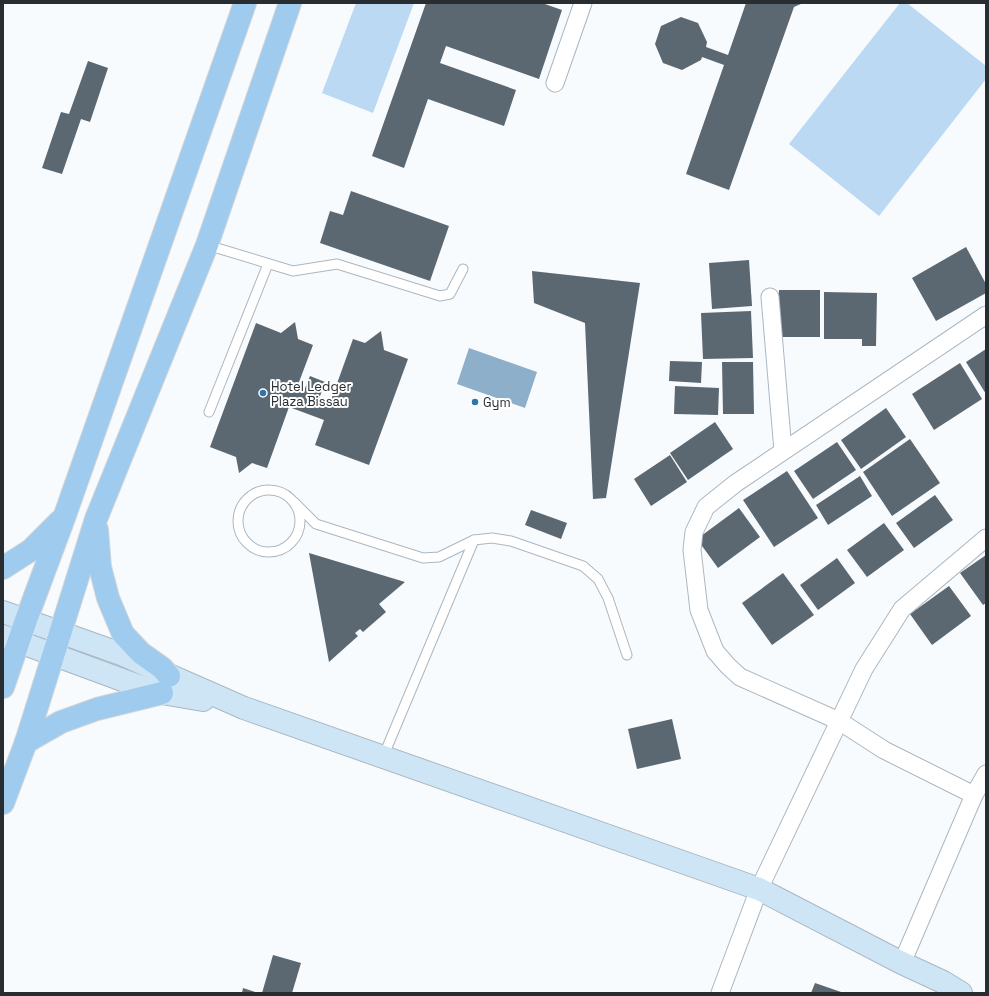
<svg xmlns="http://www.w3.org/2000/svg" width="989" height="996" font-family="'Space Grotesk',sans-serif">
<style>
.green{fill:#bbd9f2}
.water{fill:#8eafc9}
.building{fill:#5b6771}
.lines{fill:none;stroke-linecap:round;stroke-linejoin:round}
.lane-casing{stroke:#aab7c2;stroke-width:11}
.street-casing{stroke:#aab7c2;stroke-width:19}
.secondary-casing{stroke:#aab7c2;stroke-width:24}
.primary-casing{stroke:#d4d5d6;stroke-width:24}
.lane{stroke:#fff;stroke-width:9}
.street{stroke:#fff;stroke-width:17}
.secondary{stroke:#cee5f6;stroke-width:22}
.primary{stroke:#9ecbee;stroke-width:22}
.poi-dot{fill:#2c76a9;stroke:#fff;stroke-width:1.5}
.labels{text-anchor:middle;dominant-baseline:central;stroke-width:4;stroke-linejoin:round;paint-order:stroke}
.poi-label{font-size:13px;fill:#282d31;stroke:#fff;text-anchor:start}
</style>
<rect width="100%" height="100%" fill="#f8fbfd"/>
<!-- green -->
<g class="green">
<path d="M356,3H414L373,113L322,93Z"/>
<path d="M900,3H907L986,66V79L879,216L789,144Z"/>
</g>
<!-- water -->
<path class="water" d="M469,348L537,372L525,408L457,384Z"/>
<!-- building -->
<g class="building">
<path d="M426,3H542L562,10L539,79L446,46L440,63L516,90L504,126L428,99L404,168L372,156Z"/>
<path d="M746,3H803L794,7L729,190L686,174L724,65L702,57L701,60L682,70L663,63L655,44L661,26L681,17L698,23L707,42L706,47L728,55Z"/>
<path d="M88,61L108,68L90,122L81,119L62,174L42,168L61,112L69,114Z"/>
<path d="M351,191L449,226L430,281L320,243L330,211L343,215Z"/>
<path d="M966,247L986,284V293L936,321L912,278Z"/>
<path d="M749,260L752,306L712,309L709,263Z"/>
<path d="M532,271L640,283L606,498L593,499L585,323L534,303Z"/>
<path d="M779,290H820V337H778Z"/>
<path d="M824,292L877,293L876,346H862V339H824Z"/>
<path d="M751,311L753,358L703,359L701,313Z"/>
<path d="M295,322L298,339L313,345L296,390L303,393L310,376L325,382L319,399L330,403L353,339L365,343L381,331L384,350L408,359L369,465L315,445L324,420L289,407L267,468L252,463L239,473L236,457L210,447L256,323L281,333Z"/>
<path d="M986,349V394L966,362Z"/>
<path d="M670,361L702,362L701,383L669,381Z"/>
<path d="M722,362H753L754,414H723Z"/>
<path d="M960,363L982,399L934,430L912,394Z"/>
<path d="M675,386L719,388L718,415L674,414Z"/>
<path d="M886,408L906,437L861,469L841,440Z"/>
<path d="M715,422L733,449L688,480L670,453Z"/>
<path d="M910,439L940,483L892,516L863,472Z"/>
<path d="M837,442L856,470L813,499L794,471Z"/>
<path d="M670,455L687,482L651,506L634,479Z"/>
<path d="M787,471L818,518L774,547L743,500Z"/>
<path d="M860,476L872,496L828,525L816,505Z"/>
<path d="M935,495L953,520L914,548L896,523Z"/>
<path d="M739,508L760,537L718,568L697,539Z"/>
<path d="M531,510L567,523L561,539L525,525Z"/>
<path d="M884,523L904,550L867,577L847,550Z"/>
<path d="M309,553L405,582L379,604L386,612L363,632L360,629L355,633L358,636L329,662Z"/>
<path d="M986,555V603L983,605L960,573Z"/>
<path d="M837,558L855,583L818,610L800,585Z"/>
<path d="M783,573L814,615L772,645L742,603Z"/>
<path d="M949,586L971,616L932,645L910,614Z"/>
<path d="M672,719L681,759L637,769L628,729Z"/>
<path d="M273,955L301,963L292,993H262Z"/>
<path d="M815,983L844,993H811Z"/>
<path d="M243,988L258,993H242Z"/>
</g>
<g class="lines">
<defs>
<g id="lane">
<path d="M207,245L293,271L337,264L440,296L450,294L463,269"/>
<path d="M209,412L268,264"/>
<circle cx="269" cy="521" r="31"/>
<path d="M294,502L316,524L423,558L439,557L474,540L492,538L511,541L583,566L598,579L608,598L627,655"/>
<path d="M383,757L474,540"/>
</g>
<g id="street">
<path d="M555,83L583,3"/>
<path d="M770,297L783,451"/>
<path d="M986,315L736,483L706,507L694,532L692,550L699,610L715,651L728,666L740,677L839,721L884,750L974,795L986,774"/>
<path d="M902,963L974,795"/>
<path d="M720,993L759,889L864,669L902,609L986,538"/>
</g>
<g id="secondary">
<path d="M3,612L121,654L244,708L759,889L902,963L943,982L961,993"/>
<path d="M3,636L136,685L162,693L203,700"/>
</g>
<g id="primary">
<path d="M97,530L100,567L108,598L123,634L141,653L162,668L169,676"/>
<path d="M3,568L31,550L60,521"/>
<path d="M3,687L26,620L64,518L245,3"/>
<path d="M26,742L61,722L97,709L162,693"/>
<path d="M3,803L26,742L96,519L207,245L290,3"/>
</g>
</defs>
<!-- lane casing -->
<use href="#lane" class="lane-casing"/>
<!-- street casing -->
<use href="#street" class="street-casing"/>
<!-- secondary casing -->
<use href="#secondary" class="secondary-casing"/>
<!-- primary casing -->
<use href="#primary" class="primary-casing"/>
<!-- lane -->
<use href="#lane" class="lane"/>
<!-- street -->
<use href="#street" class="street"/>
<!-- secondary -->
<use href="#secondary" class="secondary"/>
<!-- primary -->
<use href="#primary" class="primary"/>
</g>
<!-- markers -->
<g class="poi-dot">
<circle cx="263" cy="393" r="4"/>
<circle cx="475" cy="402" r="4"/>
</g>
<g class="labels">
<!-- poi labels -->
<g class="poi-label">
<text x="271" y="386">Hotel Ledger<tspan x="271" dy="15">Plaza Bissau</tspan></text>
<text x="483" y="402">Gym</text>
</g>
</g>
<!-- border -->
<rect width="989" height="996" fill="none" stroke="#282d31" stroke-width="8"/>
</svg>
